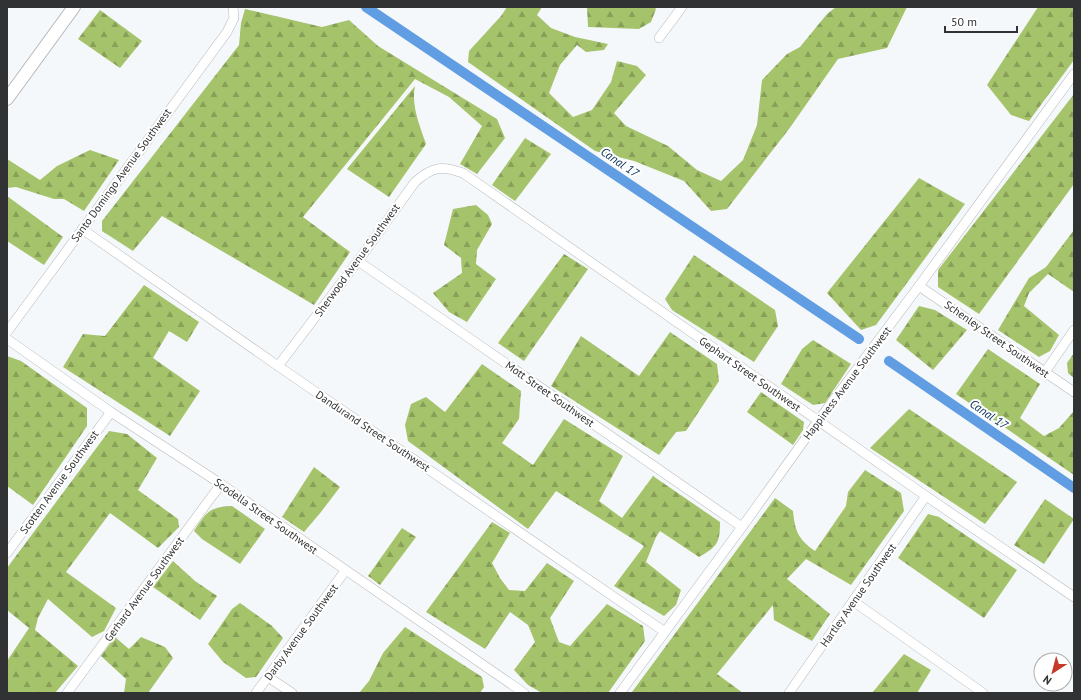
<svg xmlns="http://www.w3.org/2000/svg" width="1081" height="700" font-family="'PT Sans',sans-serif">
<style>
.forest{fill:url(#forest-firs)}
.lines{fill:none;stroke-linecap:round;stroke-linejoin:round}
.canal{stroke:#619de3;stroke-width:10}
.minor-casing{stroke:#b6b8bb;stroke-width:10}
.tertiary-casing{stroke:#b6b8bb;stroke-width:14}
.minor{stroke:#fff;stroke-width:9}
.tertiary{stroke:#fff;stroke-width:12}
.labels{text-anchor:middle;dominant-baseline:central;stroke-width:4;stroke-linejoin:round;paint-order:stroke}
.street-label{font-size:11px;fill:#313233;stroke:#fff}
.water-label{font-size:12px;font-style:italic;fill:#093461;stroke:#fff}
</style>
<defs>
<pattern id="forest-firs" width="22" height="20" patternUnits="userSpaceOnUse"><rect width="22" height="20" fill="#a5c36a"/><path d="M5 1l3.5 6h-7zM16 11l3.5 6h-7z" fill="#879f58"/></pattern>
</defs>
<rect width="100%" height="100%" fill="#f5f8fb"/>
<!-- forest -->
<g class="forest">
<path d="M507,7H542L537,15L551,28L575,37L608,44L604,50L586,52L577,45L560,65L549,93L573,117L592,110L611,82L617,61L637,66L646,75L614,113L626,126L668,146L697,170L721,181L743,160L757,125L762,80L787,54L800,47L827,14L836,7H907L887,48L838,59L789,129L727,209L711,211L684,181L634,161L595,151L468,62L469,51L501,16Z"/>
<path d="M587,7H654L656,9L651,22L639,29L588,27Z"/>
<path d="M1038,7H1074V60L1029,121L1011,115L987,85Z"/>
<path d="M245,9L322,27L349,20L378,46L497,119L505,138L477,174L460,164L482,126L449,97L415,79L303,217L350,252L314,305L162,216L133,251L102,231V221L239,45L241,23Z"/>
<path d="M100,10L142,41L120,68L78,39Z"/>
<path d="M415,86C411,106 420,126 426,144L389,197L347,169Z"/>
<path d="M1074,94V184L979,314L938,287V270Z"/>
<path d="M525,138L551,154L515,201L492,185Z"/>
<path d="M90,150L119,160L84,211L64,199H54L16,187L7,188V159L40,180L57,166Z"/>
<path d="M919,178L965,204L876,325L861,330L827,293Z"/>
<path d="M7,196L63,237L44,265L7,241Z"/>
<path d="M476,205L488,215L492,224L477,250L476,264L496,279L467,322L449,312L433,293L462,273L461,258L444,245L453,209Z"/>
<path d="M1074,230V292L1048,274L1029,293L1024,306L1059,335L1050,351L1039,357L998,330L1029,278L1046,267Z"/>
<path d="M564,254L588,269L524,361L498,343Z"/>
<path d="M694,255L775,310L778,326L754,362L672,310L665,299Z"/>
<path d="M144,285L199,322L187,342L169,331L153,358L200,391L170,436L63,367L83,334L105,336Z"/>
<path d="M919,306L935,310L967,330L933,370L896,340Z"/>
<path d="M670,332L717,364L719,381L686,431L676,432L659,455L551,386L581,336L639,376Z"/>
<path d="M813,340L851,364L825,403L813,405L781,384L802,349Z"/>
<path d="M988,349L1040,384L1020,418L1044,436L1059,428L1074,411V475L956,394Z"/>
<path d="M1074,353V378L1068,373L1067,363Z"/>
<path d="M7,356L21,361L87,408V426L33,505L7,486Z"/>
<path d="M482,364L521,391L519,419L502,443L533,465L564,419L623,456L599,501L622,518L653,476L720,522C720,543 717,547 699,557L660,531L656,537L646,562L681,590L676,605L664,616L614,586L644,546L556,491L528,529L408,441L405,425L411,404L426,397L445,412Z"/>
<path d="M761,392L804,422L803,430L793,445L747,412Z"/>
<path d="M909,409L1017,482L985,524L870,448Z"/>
<path d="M109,431L127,434L157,458L138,490L178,519L179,527L158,548L110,513L66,572L116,608L104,631L92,637L48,599L38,618L35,630L78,666L55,693H7V661L29,628L7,610V568Z"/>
<path d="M314,467L340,487L321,512L304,532L282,517Z"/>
<path d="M865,470L901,493L904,511L851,585L806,559L787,579L830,614L812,641L774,620L773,605L717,674L743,693H633L632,692L775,498L793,511C795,531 798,539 815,551L846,506L848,492Z"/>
<path d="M1045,499L1074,519L1044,564L1014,545Z"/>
<path d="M232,506L265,529L240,564L202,539L194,531C206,513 208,507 232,506Z"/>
<path d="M928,514L939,517L1017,570L984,618L898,558Z"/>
<path d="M492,522L510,533L492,563L500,578L509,590L525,591L547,563L574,581L550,618L559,642L570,646L607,604L643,626L645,641L608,693H542L528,685L514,670L535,642L528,625L510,612L485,649L426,612Z"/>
<path d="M402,528L416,537L380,585L368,576Z"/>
<path d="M173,561L195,581L217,596L200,620L153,587Z"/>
<path d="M240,603L272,626L283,638L256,677L246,678L223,662L208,644L232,609Z"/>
<path d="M405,627L482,677L484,687L480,693H359L369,681L383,653Z"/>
<path d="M115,637L129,649L141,637L165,647L173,658L148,693H124L126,679L101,656Z"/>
<path d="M904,654L931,670L917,693H872Z"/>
</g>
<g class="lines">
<!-- canal -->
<g class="canal">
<path d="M366,7L859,339"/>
<path d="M889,361L1074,488"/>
</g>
<defs>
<g id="minor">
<path d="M659,38L682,7"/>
<path d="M82,229L278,366L665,632"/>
<path d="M358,261L742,527"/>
<path d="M919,286L1074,392"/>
<path d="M7,332L227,32L234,18L233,7"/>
<path d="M7,339L111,412L221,484L524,693"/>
<path d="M278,366L358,261L415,182C432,167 441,165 463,173L926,496L1074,597"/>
<path d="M1045,372L1074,330"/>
<path d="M7,553L111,412"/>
<path d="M853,601L983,693"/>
<path d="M268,677L292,693"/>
<path d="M67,693L221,484"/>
<path d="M256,693L345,571"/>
<path d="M620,693L742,527L818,421L919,286L1074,74"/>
<path d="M789,693L926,496"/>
</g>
<path id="tertiary" d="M7,99L74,7"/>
</defs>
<!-- minor casing -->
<use href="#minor" class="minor-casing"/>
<!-- tertiary casing -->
<use href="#tertiary" class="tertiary-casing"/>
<!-- minor -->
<use href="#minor" class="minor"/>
<!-- tertiary -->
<use href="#tertiary" class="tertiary"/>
</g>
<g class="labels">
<!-- street labels -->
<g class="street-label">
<text transform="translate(121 175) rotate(-54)">Santo Domingo Avenue Southwest</text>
<text transform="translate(357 260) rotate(-54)">Sherwood Avenue Southwest</text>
<text transform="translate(997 339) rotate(35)">Schenley Street Southwest</text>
<text transform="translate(750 374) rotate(35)">Gephart Street Southwest</text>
<text transform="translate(847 383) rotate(-53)">Happiness Avenue Southwest</text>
<text transform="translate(550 394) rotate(35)">Mott Street Southwest</text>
<text transform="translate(373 431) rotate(34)">Dandurand Street Southwest</text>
<text transform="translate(59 482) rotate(-54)">Scotten Avenue Southwest</text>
<text transform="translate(266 516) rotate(35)">Scodella Street Southwest</text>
<text transform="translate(144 589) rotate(-54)">Gerhard Avenue Southwest</text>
<text transform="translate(858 595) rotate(-55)">Hartley Avenue Southwest</text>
<text transform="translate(301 632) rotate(-54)">Darby Avenue Southwest</text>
</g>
<!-- water labels -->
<g class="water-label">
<text transform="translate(620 162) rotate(34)">Canal 17</text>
<text transform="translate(989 414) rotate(34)">Canal 17</text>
</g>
</g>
<!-- border -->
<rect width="1081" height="700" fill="none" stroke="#313233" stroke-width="16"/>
<!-- north arrow -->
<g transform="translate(1053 672) rotate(216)"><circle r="19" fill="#ffffff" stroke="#adadad"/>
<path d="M0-3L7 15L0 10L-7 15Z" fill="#c63a29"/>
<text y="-6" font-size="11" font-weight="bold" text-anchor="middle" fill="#313233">N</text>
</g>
<!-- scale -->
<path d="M945 26v6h72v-6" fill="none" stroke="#313233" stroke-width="2"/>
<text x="951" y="26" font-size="12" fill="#313233" stroke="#ffffff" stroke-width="3" paint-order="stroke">50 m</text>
</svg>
